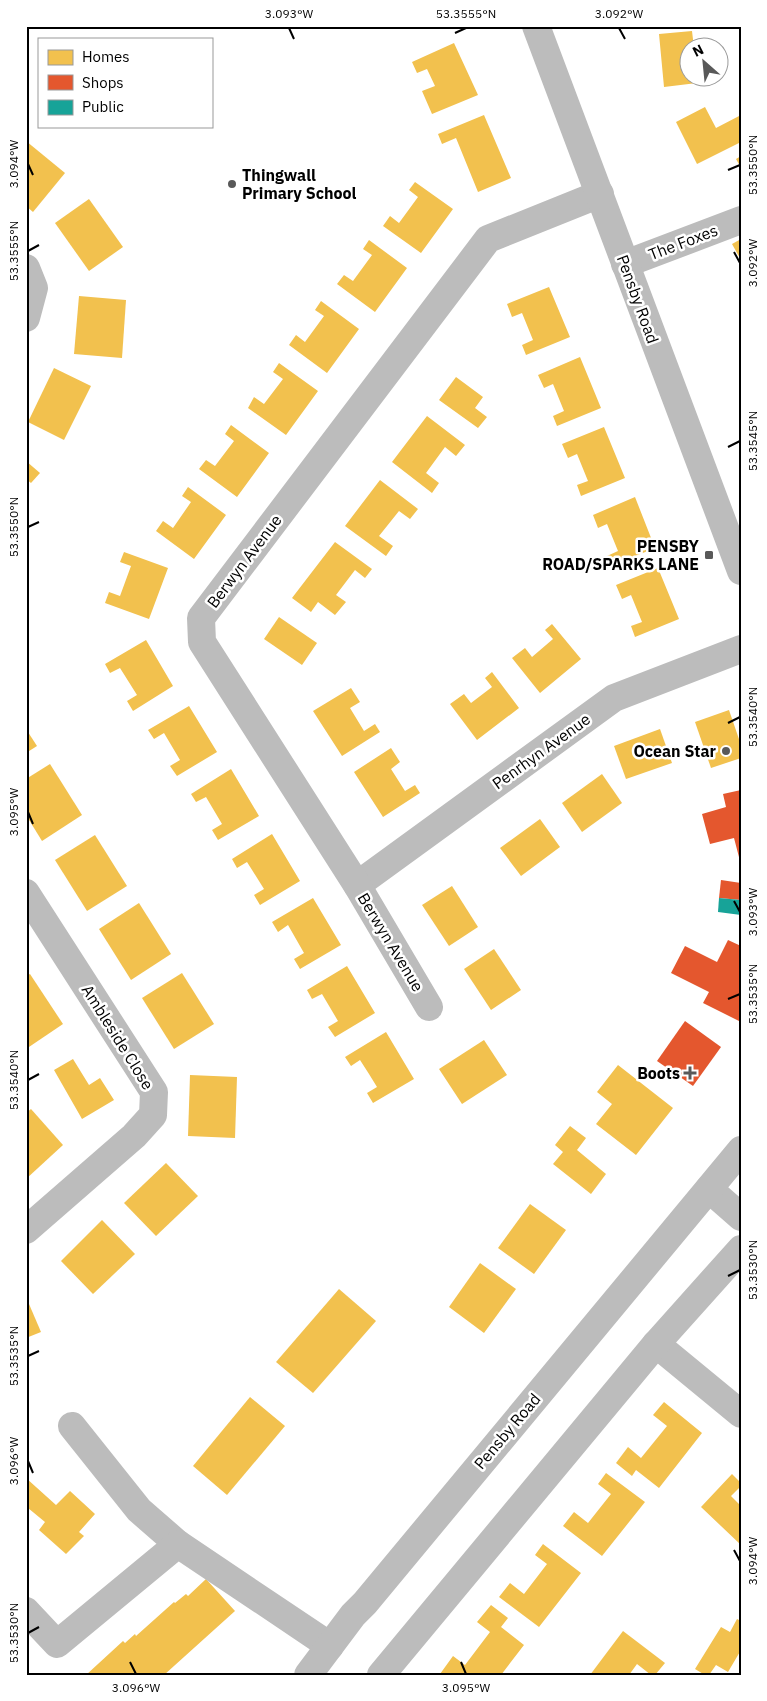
<svg xmlns="http://www.w3.org/2000/svg" width="767" height="1701" font-family="'IBM Plex Sans',sans-serif">
<style>
.homes{fill:#f2c14e}
.shops{fill:#e4572e}
.public{fill:#17a398}
.lines{fill:none;stroke-linecap:round;stroke-linejoin:round}
.minor{stroke:#bcbcbc;stroke-width:28}
.major{stroke:#bcbcbc;stroke-width:28}
.ticks{fill:none;stroke:#000;stroke-width:2}
.poi-dot{fill:#595959;stroke:#fff;stroke-width:2}
.labels{text-anchor:middle;dominant-baseline:central;stroke-width:5;stroke-linejoin:round;paint-order:stroke}
.poi-label{font-size:16px;font-weight:bold;fill:#000;stroke:#fff;text-anchor:end}
.street-label{font-size:16px;fill:#000;stroke:#fff}
.neatline{fill:none;stroke:#000;stroke-width:2}
.ticks-label{font-size:12px;text-anchor:middle;fill:#000}
</style>
<rect width="100%" height="100%" fill="#fff"/>
<!-- homes -->
<g class="homes">
<path d="M692,31L694,48H690V78H697V83L664,87L659,34Z"/>
<path d="M454,43L478,95L432,114L422,91L435,86L427,69L417,73L412,62Z"/>
<path d="M705,107L716,128L741,115V142L697,164L676,122Z"/>
<path d="M484,115L511,178L478,192L456,138L442,144L438,134Z"/>
<path d="M26,141L65,173L33,212L26,206Z"/>
<path d="M741,156V168L736,159Z"/>
<path d="M415,182L453,209L421,253L383,226L390,216L399,223L418,197L409,190Z"/>
<path d="M89,199L123,247L89,271L55,223Z"/>
<path d="M741,239V260L732,244Z"/>
<path d="M369,240L407,268L375,312L337,284L344,275L353,281L372,255L363,249Z"/>
<path d="M549,287L570,337L526,355L522,345L533,340L522,313L512,317L507,304Z"/>
<path d="M79,296L126,300L122,358L74,354Z"/>
<path d="M321,301L359,329L327,373L289,345L296,335L305,342L324,316L315,310Z"/>
<path d="M580,357L601,408L557,426L553,416L564,411L553,384L544,388L538,375Z"/>
<path d="M279,363L318,391L286,435L248,408L254,397L264,404L283,379L273,372Z"/>
<path d="M54,368L91,386L64,440L28,422Z"/>
<path d="M456,377L483,397L475,408L487,417L478,428L439,400Z"/>
<path d="M427,416L465,445L456,456L445,447L426,473L439,483L432,493L392,462Z"/>
<path d="M231,425L269,453L237,497L199,469L206,460L215,466L234,441L225,434Z"/>
<path d="M604,427L625,478L581,496L577,485L588,481L577,454L568,458L562,444Z"/>
<path d="M26,461L40,473L31,483L26,479Z"/>
<path d="M380,480L418,509L410,519L399,511L379,536L393,546L386,556L345,526Z"/>
<path d="M188,487L226,515L194,559L156,531L163,521L173,528L191,502L182,496Z"/>
<path d="M635,497L655,548L611,566L607,556L618,551L607,524L598,528L593,515Z"/>
<path d="M335,542L372,569L365,578L355,570L336,595L346,602L335,615L318,602L311,612L292,598Z"/>
<path d="M124,552L168,568L149,619L105,603L109,592L120,596L131,566L120,562Z"/>
<path d="M658,568L679,619L635,637L631,626L642,622L631,595L622,599L616,585Z"/>
<path d="M279,617L317,643L302,665L264,639Z"/>
<path d="M552,624L581,659L540,693L512,658L525,648L532,657L553,639L545,630Z"/>
<path d="M146,640L173,686L133,711L127,701L137,695L120,668L110,673L105,664Z"/>
<path d="M492,672L519,708L477,740L450,704L464,694L471,703L492,687L485,678Z"/>
<path d="M351,688L360,702L350,708L364,731L375,724L380,732L342,756L313,711Z"/>
<path d="M189,706L217,752L177,776L170,766L180,760L164,733L154,739L148,730Z"/>
<path d="M729,710L741,745V758L711,768L695,722Z"/>
<path d="M26,729L37,746L26,753Z"/>
<path d="M660,729L672,763L626,779L614,746Z"/>
<path d="M391,748L400,762L391,769L405,791L415,785L420,793L383,817L354,772Z"/>
<path d="M50,764L82,815L42,841L26,815V779Z"/>
<path d="M231,769L259,816L218,840L212,830L222,824L206,797L196,802L191,794Z"/>
<path d="M602,774L622,803L582,832L562,803Z"/>
<path d="M540,819L560,847L521,876L500,848Z"/>
<path d="M272,834L300,881L260,905L254,895L264,889L247,862L237,868L232,859Z"/>
<path d="M95,835L127,886L87,911L55,860Z"/>
<path d="M452,886L478,927L449,946L422,905Z"/>
<path d="M313,898L341,945L300,969L294,959L304,953L288,925L278,932L272,922Z"/>
<path d="M139,903L171,954L131,980L99,929Z"/>
<path d="M494,949L521,990L491,1010L464,969Z"/>
<path d="M347,966L375,1013L335,1037L328,1027L338,1021L322,994L312,999L307,990Z"/>
<path d="M182,973L214,1024L174,1049L142,998Z"/>
<path d="M30,974L63,1024L26,1049V976Z"/>
<path d="M386,1032L414,1079L373,1103L367,1093L377,1087L369,1074L360,1060L351,1066L345,1057Z"/>
<path d="M484,1040L507,1075L462,1104L439,1069Z"/>
<path d="M73,1059L89,1085L100,1078L114,1100L82,1119L54,1070Z"/>
<path d="M618,1065L673,1108L636,1155L596,1124L612,1104L597,1092Z"/>
<path d="M190,1075L237,1077L235,1138L188,1136Z"/>
<path d="M31,1109L63,1145L26,1179V1113Z"/>
<path d="M570,1126L586,1138L577,1150L606,1174L591,1194L553,1164L563,1152L555,1145Z"/>
<path d="M166,1163L198,1196L156,1236L124,1203Z"/>
<path d="M530,1204L566,1230L534,1274L498,1248Z"/>
<path d="M102,1220L135,1254L93,1294L61,1261Z"/>
<path d="M480,1263L516,1289L484,1333L449,1307Z"/>
<path d="M339,1289L376,1321L313,1393L276,1362Z"/>
<path d="M26,1297L41,1332L26,1338Z"/>
<path d="M250,1397L285,1426L227,1495L193,1466Z"/>
<path d="M664,1402L702,1433L659,1488L636,1470L632,1476L616,1463L628,1447L641,1458L667,1426L653,1415Z"/>
<path d="M606,1473L645,1502L602,1556L563,1526L574,1512L588,1523L611,1494L598,1484Z"/>
<path d="M732,1474L741,1483V1486L731,1496L741,1506V1545L701,1507Z"/>
<path d="M26,1478L56,1505L70,1491L95,1514L79,1532L84,1536L66,1554L39,1530L45,1522L28,1508L26,1510Z"/>
<path d="M543,1544L581,1573L539,1627L499,1597L510,1583L524,1594L547,1564L535,1555Z"/>
<path d="M206,1579L235,1611L164,1675H86L123,1641L125,1643L135,1634L136,1636L174,1602L175,1603L186,1594L188,1596Z"/>
<path d="M491,1605L508,1618L501,1627L524,1645L501,1675H441L440,1674L453,1656L465,1665L490,1632L477,1622Z"/>
<path d="M737,1619L741,1621V1650L728,1672L716,1665L709,1675H705L695,1669L721,1627L730,1632Z"/>
<path d="M623,1631L665,1663L655,1675H651L637,1664L629,1675H590Z"/>
</g>
<!-- shops -->
<g class="shops">
<path d="M741,790V861H740L734,838L710,844L702,814L726,807L723,794Z"/>
<path d="M721,880L741,883V900L719,898Z"/>
<path d="M728,940L741,946V1016L739,1021L703,1003L709,992L671,973L685,946L717,962Z"/>
<path d="M685,1021L721,1047L693,1086L657,1061Z"/>
</g>
<!-- public -->
<path class="public" d="M719,898L741,900V915L718,912Z"/>
<g class="lines">
<!-- minor -->
<g class="minor">
<path d="M625,264L741,220"/>
<path d="M26,268L34,288L26,318"/>
<path d="M357,885L614,698L741,649"/>
<path d="M26,893L154,1092L153,1115L134,1136L26,1230"/>
<path d="M429,1007L357,885L202,642L201,618L488,239L600,194"/>
<path d="M709,1189L741,1217"/>
<path d="M656,1344L741,1414"/>
<path d="M72,1426L139,1510L178,1544"/>
<path d="M26,1611L57,1644L178,1544L330,1646"/>
<path d="M381,1675L656,1344L741,1249"/>
</g>
<!-- major -->
<g class="major">
<path d="M536,26L741,571"/>
<path d="M308,1675L353,1615L365,1603L741,1150"/>
</g>
</g>
<!-- ticks -->
<path class="ticks" d="M289,28L294,39M619,28L625,39M455,33L466,28M28,164L33,175M728,170L740,165M28,251L39,245M734,252L740,263M728,447L740,441M28,527L39,522M728,723L740,717M28,812L33,824M734,901L740,912M728,999L740,994M28,1080L39,1074M728,1276L740,1270M28,1356L39,1351M28,1461L33,1473M734,1550L740,1561M28,1633L39,1627M130,1662L136,1674M461,1662L466,1674"/>
<!-- markers -->
<g class="poi-dot">
<circle cx="232" cy="184" r="5"/>
<rect x="704" y="550" width="10" height="10" rx="2.5"/>
<circle cx="726" cy="751" r="5"/>
<path d="M687.5 1065.5h5v5h5v5h-5v5h-5v-5h-5v-5h5z"/>
</g>
<g class="labels">
<!-- poi labels -->
<g class="poi-label">
<text x="242" y="175" text-anchor="start">Thingwall<tspan x="242" dy="18">Primary School</tspan></text>
<text x="699" y="546">PENSBY<tspan x="699" dy="18">ROAD/SPARKS LANE</tspan></text>
<text x="716" y="751">Ocean Star</text>
<text x="680" y="1073">Boots</text>
</g>
<!-- street labels -->
<g class="street-label">
<text transform="translate(683 242) rotate(-21)">The Foxes</text>
<text transform="translate(638 299) rotate(70)">Pensby Road</text>
<text transform="translate(244 561) rotate(-53)">Berwyn Avenue</text>
<text transform="translate(541 751) rotate(-36)">Penrhyn Avenue</text>
<text transform="translate(391 942) rotate(59)">Berwyn Avenue</text>
<text transform="translate(118 1037) rotate(58)">Ambleside Close</text>
<text transform="translate(507 1431) rotate(-50)">Pensby Road</text>
</g>
</g>
<!-- border -->
<rect width="767" height="1701" fill="none" stroke="#ffffff" stroke-width="55"/>
<!-- legend -->
<rect x="38" y="38" width="175" height="90" fill="#ffffff" stroke="#999999"/>
<rect x="48" y="50" width="25" height="15" fill="#f2c14e" stroke="#999999"/>
<text x="82" y="62" font-size="15" fill="#000000">Homes</text>
<rect x="48" y="75" width="25" height="15" fill="#e4572e" stroke="#999999"/>
<text x="82" y="88" font-size="15" fill="#000000">Shops</text>
<rect x="48" y="100" width="25" height="15" fill="#17a398" stroke="#999999"/>
<text x="82" y="112" font-size="15" fill="#000000">Public</text>
<!-- north arrow -->
<g transform="translate(704 62) rotate(333)"><circle r="24" fill="#ffffff" stroke="#999999"/>
<path d="M0-4L9 19L0 12L-9 19Z" fill="#595959"/>
<text y="-8" font-size="14" font-weight="bold" text-anchor="middle" fill="#000000">N</text>
</g>
<rect x="28" y="28" width="712" height="1646" class="neatline"/>
<g class="ticks-label">
<text x="289" y="18">3.093°W</text>
<text x="466" y="18">53.3555°N</text>
<text x="619" y="18">3.092°W</text>
<text transform="translate(14 164) rotate(-90)" y="4">3.094°W</text>
<text transform="translate(753 165) rotate(-90)" y="4">53.3550°N</text>
<text transform="translate(14 251) rotate(-90)" y="4">53.3555°N</text>
<text transform="translate(753 263) rotate(-90)" y="4">3.092°W</text>
<text transform="translate(753 441) rotate(-90)" y="4">53.3545°N</text>
<text transform="translate(14 527) rotate(-90)" y="4">53.3550°N</text>
<text transform="translate(753 717) rotate(-90)" y="4">53.3540°N</text>
<text transform="translate(14 812) rotate(-90)" y="4">3.095°W</text>
<text transform="translate(753 912) rotate(-90)" y="4">3.093°W</text>
<text transform="translate(753 994) rotate(-90)" y="4">53.3535°N</text>
<text transform="translate(14 1080) rotate(-90)" y="4">53.3540°N</text>
<text transform="translate(753 1270) rotate(-90)" y="4">53.3530°N</text>
<text transform="translate(14 1356) rotate(-90)" y="4">53.3535°N</text>
<text transform="translate(14 1461) rotate(-90)" y="4">3.096°W</text>
<text transform="translate(753 1561) rotate(-90)" y="4">3.094°W</text>
<text transform="translate(14 1633) rotate(-90)" y="4">53.3530°N</text>
<text x="136" y="1692">3.096°W</text>
<text x="466" y="1692">3.095°W</text>
</g>
</svg>
